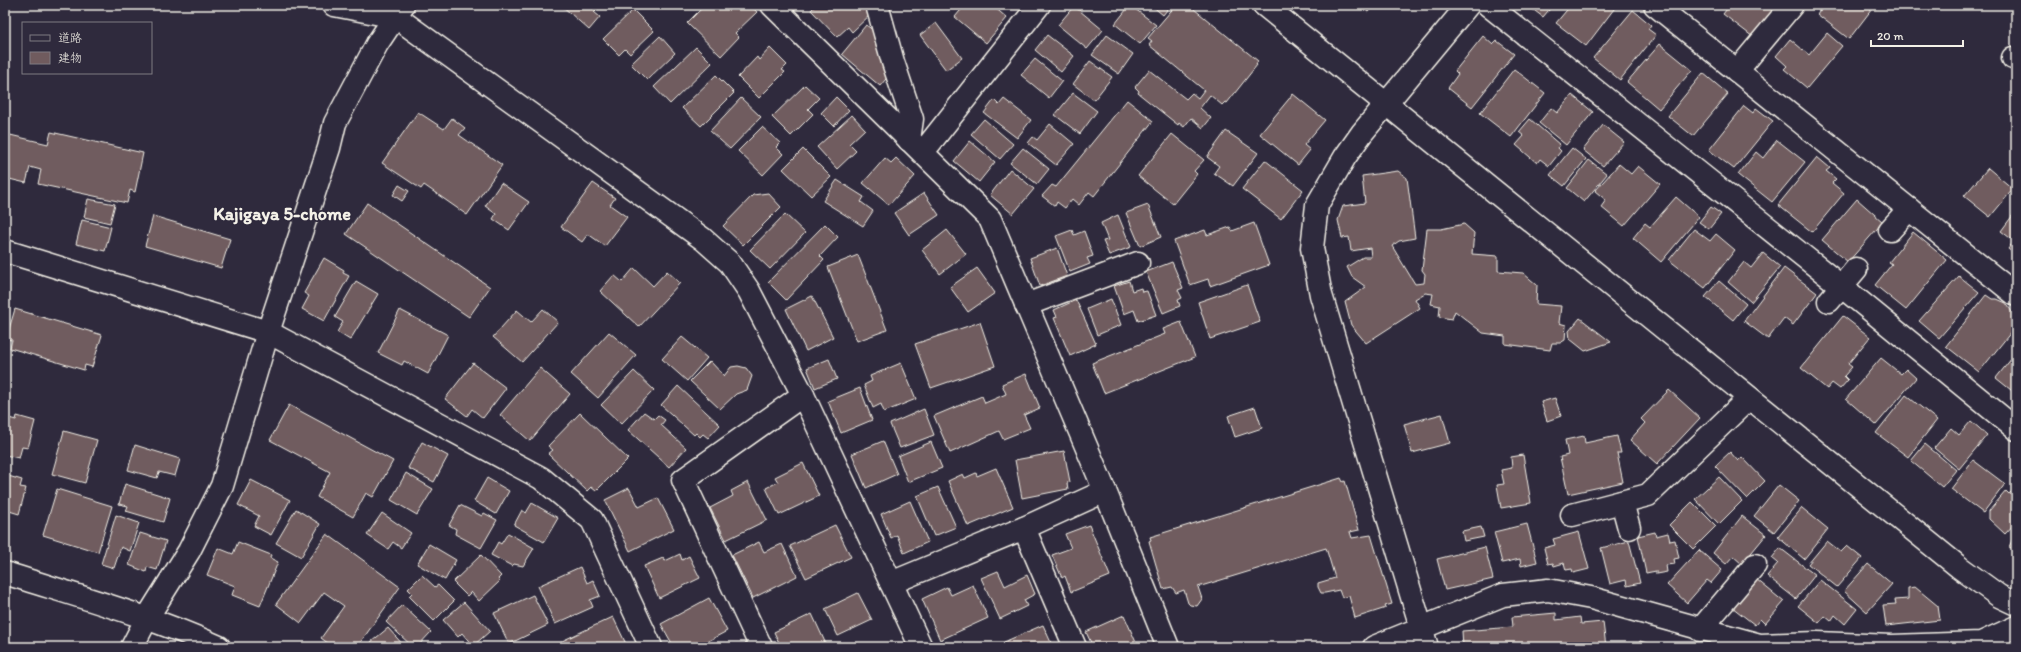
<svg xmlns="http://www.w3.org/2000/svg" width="2021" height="652" font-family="Itim,'Klee One',sans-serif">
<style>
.building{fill:#705b5e;stroke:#f4f1e8}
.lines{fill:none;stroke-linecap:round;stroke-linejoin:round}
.minor-casing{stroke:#f4f1e8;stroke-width:25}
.minor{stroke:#2f2a3d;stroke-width:22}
.labels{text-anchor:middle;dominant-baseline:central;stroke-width:3.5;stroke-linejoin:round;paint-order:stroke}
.neighbourhood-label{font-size:18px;font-weight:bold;fill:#f4f1e8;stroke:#2f2a3d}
</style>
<rect width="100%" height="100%" fill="#2f2a3d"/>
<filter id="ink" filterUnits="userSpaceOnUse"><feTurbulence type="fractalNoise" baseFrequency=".025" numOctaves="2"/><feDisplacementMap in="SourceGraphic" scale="8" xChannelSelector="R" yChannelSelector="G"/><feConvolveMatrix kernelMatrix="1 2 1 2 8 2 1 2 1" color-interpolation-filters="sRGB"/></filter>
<g filter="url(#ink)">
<!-- building -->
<g class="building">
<path d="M561,5H596L599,7L594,12L600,17L589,30Z"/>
<path d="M705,5H750L757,12L735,33L739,37L721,56L687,23Z"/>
<path d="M816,5H866L873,12L852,32L848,27L837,37L811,10Z"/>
<path d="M965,5L972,7L974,5H992L1007,18L986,43L955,17Z"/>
<path d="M1130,5L1156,25L1140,44L1115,24Z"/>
<path d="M1151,5H1171L1163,15Z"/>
<path d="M1176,5H1189L1258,61L1256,64L1257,65L1227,103L1225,102L1222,105L1210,95L1200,108L1211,118L1203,128L1191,118L1184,127L1179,123L1178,125L1138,93L1139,91L1135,87L1149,70L1186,99L1192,93L1198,98L1204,90L1149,45L1152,41L1148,38Z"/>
<path d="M1359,5H1374L1368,12Z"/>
<path d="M1527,5H1553L1543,17Z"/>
<path d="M1571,5H1617L1586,46L1556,23Z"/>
<path d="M1730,5H1779L1753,37L1723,14Z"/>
<path d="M1823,5H1875L1849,39L1817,14Z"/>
<path d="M1074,6L1103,30L1087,49L1058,25Z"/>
<path d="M633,10L654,31L630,54L625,49L619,55L603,39Z"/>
<path d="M1633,10L1651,25L1648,29L1656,35L1620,80L1593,58Z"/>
<path d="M936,23L962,58L946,70L920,35Z"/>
<path d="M866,25L881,36L891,73L880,86L842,54Z"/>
<path d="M1827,33L1842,46L1807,88L1784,69L1787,66L1776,56L1790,39L1809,55Z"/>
<path d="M1047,35L1074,56L1061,72L1035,50Z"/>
<path d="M1107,35L1133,54L1119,74L1092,55Z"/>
<path d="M660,36L675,53L647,80L631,64Z"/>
<path d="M1483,36L1493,45L1497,41L1514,54L1472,107L1448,88L1458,74L1455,71Z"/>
<path d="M1660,44L1692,70L1659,109L1627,82Z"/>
<path d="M696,47L712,63L670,104L654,87Z"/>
<path d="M770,48L787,65L782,70L785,72L759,98L738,77L757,57L759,60Z"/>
<path d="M1035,59L1062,81L1049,98L1021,75Z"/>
<path d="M1090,61L1112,77L1094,100L1073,84Z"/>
<path d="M1514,69L1545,93L1511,137L1480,113Z"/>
<path d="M1703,73L1728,94L1693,136L1668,116Z"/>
<path d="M716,75L734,93L701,126L682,108Z"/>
<path d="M805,85L819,98L808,109L813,114L791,136L772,117Z"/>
<path d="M1073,93L1097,111L1080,134L1055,115Z"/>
<path d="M1293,94L1325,120L1304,145L1310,150L1298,165L1260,134Z"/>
<path d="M1572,95L1593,112L1566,145L1539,123L1551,108L1557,113Z"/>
<path d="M836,97L849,110L834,126L821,113Z"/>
<path d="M741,98L761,117L730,149L710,131Z"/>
<path d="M1004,99L1031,120L1017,138L984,113L994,100L999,105Z"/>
<path d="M1127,100L1153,121L1094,196L1089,192L1079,205L1072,199L1065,208L1057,202L1055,206L1042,196L1052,185L1056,187Z"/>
<path d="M1744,106L1753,113L1756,108L1773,121L1734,169L1709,150Z"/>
<path d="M418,112L444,129L452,118L465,128L459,135L502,165L467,215L424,185L421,189L382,163Z"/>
<path d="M852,115L865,129L849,144L856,151L837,169L817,147Z"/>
<path d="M984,119L1013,144L1000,159L971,134Z"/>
<path d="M1530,119L1560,145L1558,148L1561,151L1549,166L1540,159L1537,163L1516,145L1524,136L1519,132Z"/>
<path d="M1050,124L1074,144L1056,165L1028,143L1033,137L1037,140Z"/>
<path d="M1603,125L1624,142L1603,166L1583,150Z"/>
<path d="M762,127L780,143L776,147L783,154L763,175L738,151Z"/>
<path d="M1226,131L1258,153L1233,186L1214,173L1219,166L1207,157Z"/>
<path d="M51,132L143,153L135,192L130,190L127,203L38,184L41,170L30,167L26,183L5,178L6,134L48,144Z"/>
<path d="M1172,134L1204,160L1194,171L1197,174L1173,204L1138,176Z"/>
<path d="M1777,140L1805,162L1772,202L1738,175L1756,152L1763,158Z"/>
<path d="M970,141L995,162L979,182L954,161Z"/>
<path d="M1023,148L1049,169L1037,184L1010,163Z"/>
<path d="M1572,148L1586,159L1564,186L1550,175Z"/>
<path d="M803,149L831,177L811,196L783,169Z"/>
<path d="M1817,157L1830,168L1826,171L1836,179L1832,183L1844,193L1812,232L1778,205Z"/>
<path d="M885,158L891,163L896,158L915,176L889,205L863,183Z"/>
<path d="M1265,160L1303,190L1281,219L1242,189Z"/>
<path d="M1589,160L1607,174L1584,202L1567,188Z"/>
<path d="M1619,164L1631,174L1638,166L1660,184L1624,226L1601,207L1606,200L1595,191Z"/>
<path d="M1988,168L2013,189L1990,217L1964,196Z"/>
<path d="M1010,169L1034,189L1013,214L990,195Z"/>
<path d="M1398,171L1407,178L1415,238L1399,241L1392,246L1415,284L1424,283L1425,274L1422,270L1427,229H1441L1464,224L1474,233L1472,254L1498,256V271L1523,273L1537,285L1536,304L1561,306L1559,323L1566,325L1565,340L1560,343H1552L1550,350L1505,344V336L1483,333L1455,311L1452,319L1439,317L1440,306L1431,304L1433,294L1425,293L1415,299L1420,308L1366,343L1351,325L1345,302L1366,287L1352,277L1347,267L1363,257H1371L1370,248L1351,251L1349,237L1342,238L1338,220L1343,206L1365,203L1362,176Z"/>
<path d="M837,180L864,197L861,202L873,211L863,226L823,201Z"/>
<path d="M501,183L529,202L509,230L493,219L496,214L485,206Z"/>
<path d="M593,183L615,198L610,205L627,217L605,246L588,234L582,242L561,227Z"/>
<path d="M399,185L409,191L402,201L393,195Z"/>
<path d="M768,193L781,207L743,245L723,226L753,195Z"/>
<path d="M924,193L939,215L909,235L894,213Z"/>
<path d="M1676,197L1699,217L1661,262L1633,238L1645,223L1650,227Z"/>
<path d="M88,199L115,204L110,223L84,217Z"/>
<path d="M1857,199L1883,222L1848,262L1822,240Z"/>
<path d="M367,203L490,287L469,317L346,234Z"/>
<path d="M1148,205L1161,237L1140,246L1126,213Z"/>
<path d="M1711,207L1721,214L1709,229L1699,222Z"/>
<path d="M2016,211V255L2008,249L2014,241L2001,231Z"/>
<path d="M785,214L805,233L770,269L750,250Z"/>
<path d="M1118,215L1131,247L1109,255L1103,241L1108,240L1101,223Z"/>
<path d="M153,216L230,239L221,268L145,246Z"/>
<path d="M82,220L111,227L105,251L76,244Z"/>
<path d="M1254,223L1269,265L1210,286L1208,279L1190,285L1174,241L1205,230L1207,235L1230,227L1232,231Z"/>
<path d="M825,224L838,237L820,256L824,260L786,300L768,282Z"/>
<path d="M1694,229L1710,241L1716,234L1735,250L1705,288L1669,260Z"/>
<path d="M947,230L966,254L940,274L922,250Z"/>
<path d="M1072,230L1074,235L1084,231L1093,256L1087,258L1090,264L1070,272L1056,236Z"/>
<path d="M1913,232L1947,260L1906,310L1875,285L1892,264L1889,262Z"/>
<path d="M1057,248L1067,276L1040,286L1030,258Z"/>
<path d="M1763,253L1780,267L1751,302L1728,282L1744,262L1751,268Z"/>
<path d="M858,255L887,330L857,341L828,267Z"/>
<path d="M324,258L344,270L343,273L349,276L324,321L302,309L309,296L304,293Z"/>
<path d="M1172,262L1183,288L1178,290L1182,298L1178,300L1180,306L1163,313L1146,272Z"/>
<path d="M634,268L653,286L667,271L680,283L639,327L600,291L614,275L622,282Z"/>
<path d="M977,268L995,293L968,312L950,287Z"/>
<path d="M1784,268L1817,293L1793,325L1784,318L1768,339L1744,321Z"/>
<path d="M1959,276L1979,292L1939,338L1919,321Z"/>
<path d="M356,281L378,294L350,340L337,332L343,322L335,317Z"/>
<path d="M1129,281L1132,291L1141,288L1142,292L1147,291L1156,315L1138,321L1134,310L1124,314L1114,286Z"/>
<path d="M1719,281L1746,304L1733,320L1705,297Z"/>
<path d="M1247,285L1260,322L1210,339L1198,302Z"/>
<path d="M1986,295L1992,299H1997L2006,303L2016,318V326L1979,372L1946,346Z"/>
<path d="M812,296L833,337L806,351L786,309Z"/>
<path d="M1111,299L1121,325L1097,335L1087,309Z"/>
<path d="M1076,300L1096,344L1070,356L1054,318L1057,317L1054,310Z"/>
<path d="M15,309L102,335L92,367L85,365L84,370L10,348L12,340L6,339Z"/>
<path d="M543,309L558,322L522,362L493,337L517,310L531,322Z"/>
<path d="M400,310L448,335L428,374L404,361L402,365L378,353Z"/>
<path d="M1843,316L1870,337L1848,364L1852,367L1844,376L1848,380L1840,389L1832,383L1827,389L1801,368Z"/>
<path d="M1580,318L1611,342L1585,351L1570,339L1569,331Z"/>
<path d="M980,322L995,366L931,388L915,344Z"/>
<path d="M1181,322L1195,357L1104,393L1092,363L1165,334L1163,329Z"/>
<path d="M609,332L636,355L598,398L571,374Z"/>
<path d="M682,337L707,358L687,381L662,359Z"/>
<path d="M2016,353V394L1996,378Z"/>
<path d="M1881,358L1901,374L1906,369L1916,378L1876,425L1846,399Z"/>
<path d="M829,359L837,379L815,388L807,368Z"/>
<path d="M710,361L724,376L731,367L738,366L746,368L752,376L747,390L736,394L720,409L690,381Z"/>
<path d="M473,363L506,388L483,418L472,409L467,416L445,399Z"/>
<path d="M901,363L916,399L884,412L881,404L873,408L864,385L872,381L870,376Z"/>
<path d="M540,368L570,394L530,441L500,415Z"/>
<path d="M634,371L654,390L621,424L601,405Z"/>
<path d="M1026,374L1040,408L1024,415L1030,428L1003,439L999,431L950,453L934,416L982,396L985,403L1006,394L1002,384Z"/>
<path d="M678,386L720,425L708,438L703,434L700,437L696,433L694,435L661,405Z"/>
<path d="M860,388L872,420L841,433L828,401Z"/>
<path d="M1669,390L1700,418L1657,464L1630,440L1645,423L1641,419Z"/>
<path d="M1906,395L1937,420L1908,457L1876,433Z"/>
<path d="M1555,398L1561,416L1547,421L1541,402Z"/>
<path d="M289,405L393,461L373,497L366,493L353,517L317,497L330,472L270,440Z"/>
<path d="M1255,407L1262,428L1235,437L1228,416Z"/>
<path d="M924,409L934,435L900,448L890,424Z"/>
<path d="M644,412L654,419L658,415L665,420L661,425L686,448L669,467L628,430Z"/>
<path d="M580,413L628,459L596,491L591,487L587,491L548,454L553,450L548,446Z"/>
<path d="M1442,414L1450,443L1412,453L1404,424Z"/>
<path d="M17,416L35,421L28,448L22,447L19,458L5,455V417L16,420Z"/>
<path d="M1971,421L1987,435L1959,469L1934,448L1951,428L1959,435Z"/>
<path d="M64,431L97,440L85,483L52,474Z"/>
<path d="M1584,436L1585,443L1617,436L1621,453H1617L1623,482L1568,494L1560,457L1568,455L1565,440Z"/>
<path d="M883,441L897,474L866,488L852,454Z"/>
<path d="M422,442L448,456L434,482L408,468Z"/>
<path d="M931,442L942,468L908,482L898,456Z"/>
<path d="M1925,444L1956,470L1942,487L1911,461Z"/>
<path d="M135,445L180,459L175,476L159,472L157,478L128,470Z"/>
<path d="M1064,451L1070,482L1067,483L1068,489L1022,498L1015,460Z"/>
<path d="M1730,452L1738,461L1742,457L1765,481L1747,499L1715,466Z"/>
<path d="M1523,455L1531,503L1501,508L1497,485L1504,484L1501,470L1512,468L1511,457Z"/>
<path d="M1973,460L2005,484L1983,513L1951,489Z"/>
<path d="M803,463L819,496L779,515L766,488L778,482L775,477Z"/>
<path d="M996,468L1013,507L968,526L948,481L963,474L965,478L976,473L977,476Z"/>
<path d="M406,473L433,489L417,515L391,500Z"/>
<path d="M5,475L22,480L20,487L26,488L19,514L6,510L5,512Z"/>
<path d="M1719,477L1742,501L1719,524L1695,499Z"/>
<path d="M487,478L509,491L496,514L474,501Z"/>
<path d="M1341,478L1343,482L1345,481L1359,530L1350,532L1352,538L1371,535L1392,604L1385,606L1386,608L1355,618L1349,596L1342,598L1339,590L1325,593H1321L1318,587V583L1335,578L1326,548L1198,587L1202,599L1197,606L1190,605L1188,603L1184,590L1176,593L1172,587L1163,589L1149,541L1151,540L1150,537Z"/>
<path d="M251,480L290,500L271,535L254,526L259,516L238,505Z"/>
<path d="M748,482L767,520L726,540L710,508L733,496L731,491Z"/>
<path d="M125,484L170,498L163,522L126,511L128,506L119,504Z"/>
<path d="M1779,485L1799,501L1774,532L1754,516Z"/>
<path d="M938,487L956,527L934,536L917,496Z"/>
<path d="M2016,487V522L2005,534L1989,519V511L2006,491L2009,494Z"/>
<path d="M629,488L639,507L658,498L674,529L630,551L605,500Z"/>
<path d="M57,489L112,506L98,552L43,535Z"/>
<path d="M910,501L928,542L904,553L897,535L891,538L881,514Z"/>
<path d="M1692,502L1716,526L1693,549L1669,525Z"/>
<path d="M532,503L558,518L544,542L514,525L522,510L526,513Z"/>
<path d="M460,505L482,516L484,513L497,520L481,548L455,534L456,529L449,525Z"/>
<path d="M1802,508L1828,529L1804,559L1778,537Z"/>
<path d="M296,509L320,524L301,557L276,543Z"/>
<path d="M382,513L411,533L401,548L393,542L388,549L367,535Z"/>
<path d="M116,515L139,523L130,551L121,547L114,568L101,564Z"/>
<path d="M1742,516L1766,535L1742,564L1733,556L1726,564L1713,553Z"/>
<path d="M1527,524L1537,562L1521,566L1520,559L1502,563L1494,532Z"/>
<path d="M835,525L851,557L806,578L790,546Z"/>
<path d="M1089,525L1110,576L1071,592L1065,576L1062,578L1052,555L1071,548L1065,534Z"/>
<path d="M1481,527L1484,537L1464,541L1462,531Z"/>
<path d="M1579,532L1589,569L1573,573L1572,569L1566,570L1564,563L1554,566L1553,563L1548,564L1544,548L1555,545L1553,539Z"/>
<path d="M1655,532L1656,536L1668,533L1670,541L1675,540L1679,558L1674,559L1675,564L1666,565L1667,572L1656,574V571L1646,573L1638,536Z"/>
<path d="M2016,532V550L2009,547Z"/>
<path d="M140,533L166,541L157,570L147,567L146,572L129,565Z"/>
<path d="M508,533L534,548L523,566L514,564L512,566L491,555L498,542L501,544Z"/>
<path d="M327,534L400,587L357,647H333L321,638L344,606L324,592L301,623L276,604Z"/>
<path d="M1629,541L1640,583L1627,586L1626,580L1610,584L1601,548Z"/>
<path d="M1827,541L1841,552L1847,546L1862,558L1837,587L1808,564Z"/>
<path d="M238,542L271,555L270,558L278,562L260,606L232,595L235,586L207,575L218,548L233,554Z"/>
<path d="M759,542L764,552L782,544L797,576L753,598L732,555Z"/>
<path d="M429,544L456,560L445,580L417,564Z"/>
<path d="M1485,547L1493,579L1445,590L1437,559Z"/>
<path d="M1780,548L1815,575L1796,599L1767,576L1778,563L1772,558Z"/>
<path d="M1699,550L1722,570L1711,583L1707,580L1687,603L1667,585Z"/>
<path d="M680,554L682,560L689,556L700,578L659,598L644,566L663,558L665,561Z"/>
<path d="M481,555L501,576L498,579L500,581L479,601L471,592L467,596L453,582Z"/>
<path d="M1868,564L1892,584L1867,612L1844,591Z"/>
<path d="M580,567L587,583L593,580L600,596L590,600L593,607L555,624L538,586Z"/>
<path d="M998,571L1005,586L1027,575L1035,594L1024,600L1027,606L1000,619L981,578Z"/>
<path d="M422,575L435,587L438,585L454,601L434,621L409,596L412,593L408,589Z"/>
<path d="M1756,579L1784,602L1765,624L1760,619L1755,625L1732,607Z"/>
<path d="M1820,580L1857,609L1845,624L1835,615L1831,621L1825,616L1819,623L1798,606Z"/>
<path d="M973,585L988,618L940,640L922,599L947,587L951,595Z"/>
<path d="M1915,587L1938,606L1940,620L1886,626L1883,605L1896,604L1895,600L1908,599V588Z"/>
<path d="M858,593L872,620L838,636L825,609Z"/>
<path d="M533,595L548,625L509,644L494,613Z"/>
<path d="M709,598L727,631L697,647H674L661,624Z"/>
<path d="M464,602L490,631L473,646L462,633L458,637L443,620Z"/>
<path d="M402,605L431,632L417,647H413L386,622Z"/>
<path d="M1556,613V620L1580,617L1581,624L1603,622L1606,647H1463L1462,631L1513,627L1512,617Z"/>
<path d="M812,614L825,642L814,647H781L774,632Z"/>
<path d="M1124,615L1138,647H1093L1086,632Z"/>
<path d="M613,617L627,646L565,647L562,641Z"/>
<path d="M1043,625L1053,647H1007L1004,642Z"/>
<path d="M388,628L405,647H376L371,642Z"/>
<path d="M1640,641L1659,647H1638Z"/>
</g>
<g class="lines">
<defs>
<g id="minor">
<path d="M334,5L396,17L703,239L730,263L749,291L803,395L921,647"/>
<path d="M772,5L990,219L1105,491L1168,647"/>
<path d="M877,5L893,62L912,119L909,140"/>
<path d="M1264,5L1959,567L1999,596L2016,604"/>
<path d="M1488,5L1841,286L2016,429"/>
<path d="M1655,5L2016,295"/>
<path d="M2013,58L2016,59"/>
<path d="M1737,71L1792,5"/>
<path d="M923,152L1039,5"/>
<path d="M1890,230L1909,209"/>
<path d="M5,251L268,332L541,478L592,520L651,647"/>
<path d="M1829,301L1856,269"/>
<path d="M1026,305L1138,263"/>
<path d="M1622,502L1629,528"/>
<path d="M1572,515L1648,495L1749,398"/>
<path d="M1024,528L1075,647"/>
<path d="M5,573C77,596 150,616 219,647"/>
<path d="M891,583L1024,528L1105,491"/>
<path d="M1700,630L1755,565"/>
<path d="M132,647L147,618L189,551L222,486L268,332L329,148L335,123L377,44L403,5"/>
<path d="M761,647L683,480L803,395"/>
<path d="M1374,647L1503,595L1548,590L1591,598L1760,645L1817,643L1892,646L1981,643L2016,627"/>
<path d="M1427,647L1321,295L1312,248L1317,205L1345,157L1362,133L1468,5"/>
</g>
</defs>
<!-- minor casing -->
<use href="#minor" class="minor-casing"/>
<!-- minor -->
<use href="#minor" class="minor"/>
</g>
</g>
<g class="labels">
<!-- neighbourhood labels -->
<g class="neighbourhood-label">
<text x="282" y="214">Kajigaya 5-chome</text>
</g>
</g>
<!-- margin -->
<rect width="2021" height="652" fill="none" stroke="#2f2a3d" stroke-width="20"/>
<rect x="10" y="10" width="2001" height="632" fill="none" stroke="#f4f1e8" stroke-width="1.5" filter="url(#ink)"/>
<!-- legend -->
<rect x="22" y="22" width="130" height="52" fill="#2f2a3d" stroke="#7e7a81"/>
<rect x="30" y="35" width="20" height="6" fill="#2f2a3d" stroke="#7e7a81"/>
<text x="58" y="42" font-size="12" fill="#f4f1e8">道路</text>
<rect x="30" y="52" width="20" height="12" fill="#705b5e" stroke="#7e7a81"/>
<text x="58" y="62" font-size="12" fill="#f4f1e8">建物</text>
<!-- scale -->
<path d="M1871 40v6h92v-6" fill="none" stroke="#f4f1e8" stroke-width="2"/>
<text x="1877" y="40" font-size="12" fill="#f4f1e8" stroke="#2f2a3d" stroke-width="3" paint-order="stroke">20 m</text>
</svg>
